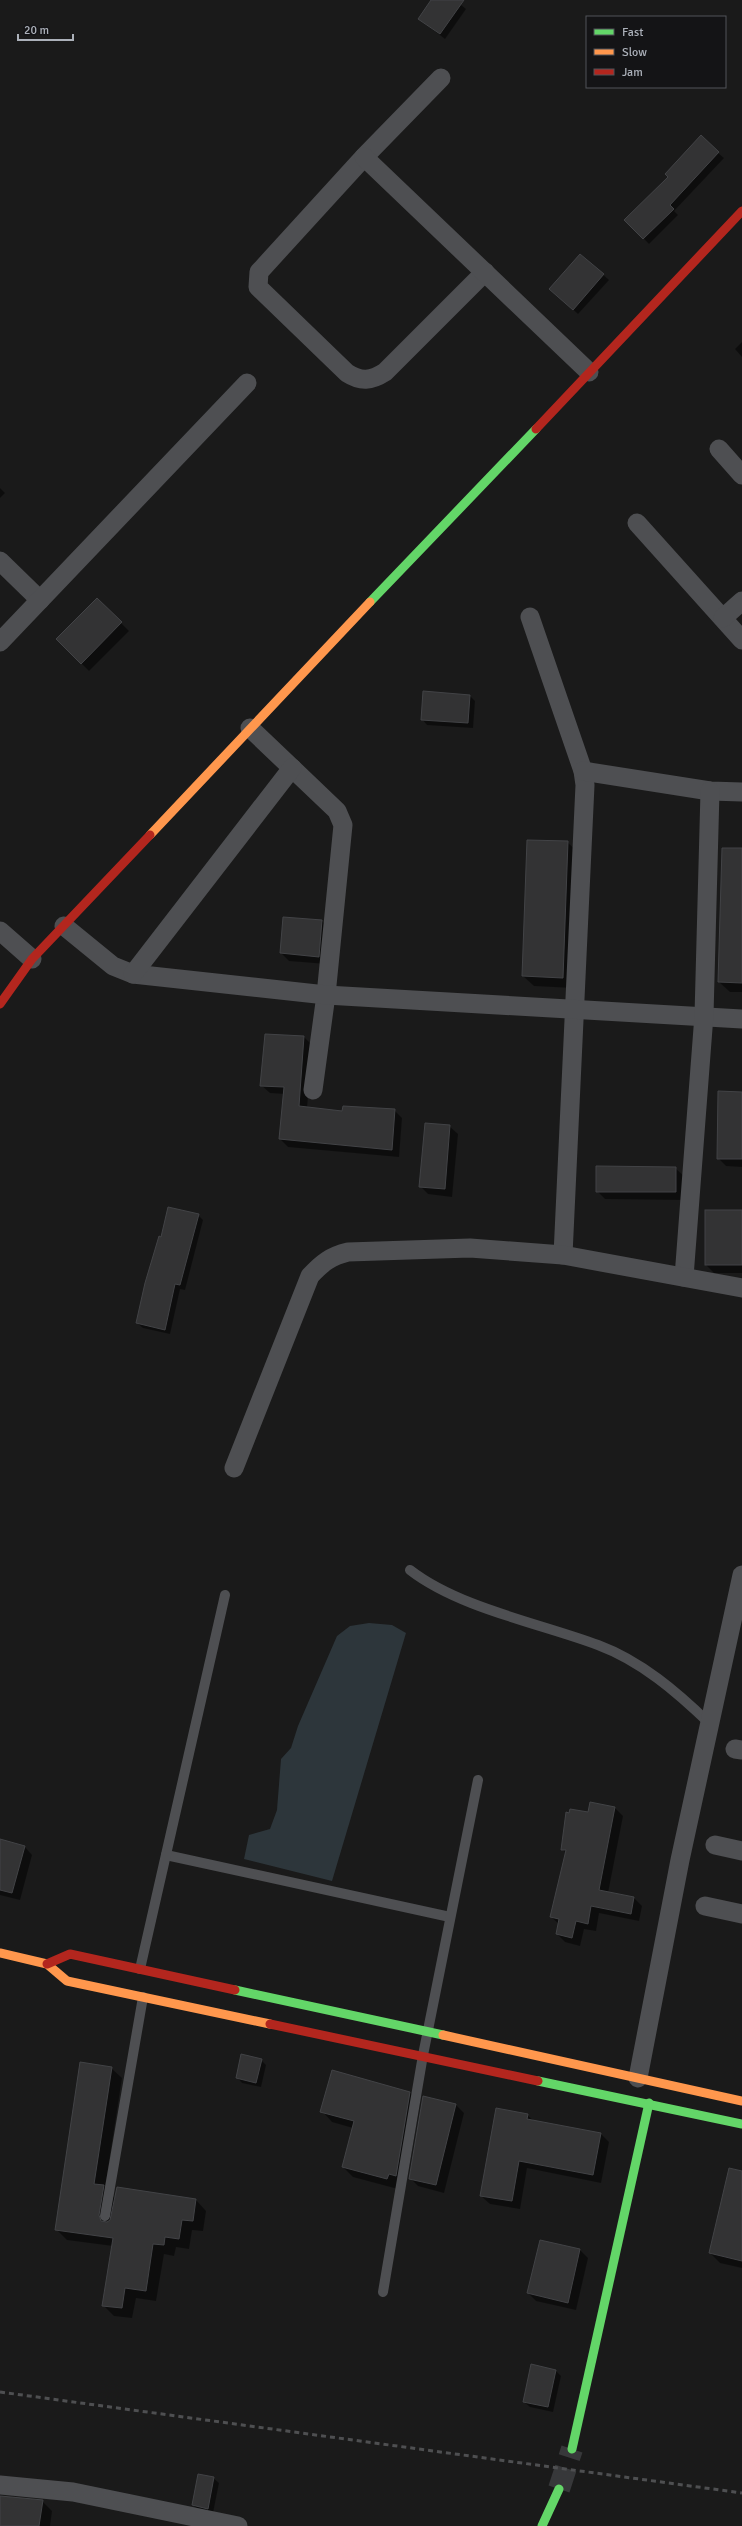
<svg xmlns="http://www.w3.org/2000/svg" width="742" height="2526" font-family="Signika,sans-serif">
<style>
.water{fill:#2d363b}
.shadow{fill:#0007}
.building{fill:#333334;stroke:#424346}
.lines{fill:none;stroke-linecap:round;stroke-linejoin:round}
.secondary-tunnel{stroke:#37383a;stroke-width:22;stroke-dasharray:22 11;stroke-linecap:butt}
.lane{stroke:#4e4f52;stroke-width:10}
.street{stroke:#4e4f52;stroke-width:19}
.fast{stroke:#63d668;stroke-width:9}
.slow{stroke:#ff974d;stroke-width:9}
.jam{stroke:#b3261e;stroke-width:9}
.rail{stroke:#4e4f51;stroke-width:3;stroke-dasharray:5 4;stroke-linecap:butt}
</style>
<rect width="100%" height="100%" fill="#1a1a1a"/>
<!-- water -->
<path class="water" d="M369,1623L392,1625L406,1633L332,1881L244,1859L249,1835L270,1829L277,1810L281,1759L291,1748L298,1726L337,1636L350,1626Z"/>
<!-- shadow -->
<g class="shadow">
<path d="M432,0H455L466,9L445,39L419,19Z"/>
<path d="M718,153L724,158L674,211L678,215L649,244L626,220Z"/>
<path d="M581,255L609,280L578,314L556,294Z"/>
<path d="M742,342V357L735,349Z"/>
<path d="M0,488L5,493L0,498Z"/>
<path d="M97,599L129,631L89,671L57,639Z"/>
<path d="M424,692L470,696L475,701L473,728L427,725L422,719Z"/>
<path d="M567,842L578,852L573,988L534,986L523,976Z"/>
<path d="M742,849V992H730L719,982Z"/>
<path d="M284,918L322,921L330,929L327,964L289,961L281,953Z"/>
<path d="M266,1035L304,1037L312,1045L307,1108L343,1112L394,1110L402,1118L399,1157L288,1147L280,1139L285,1094L270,1093L261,1085Z"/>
<path d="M742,1093V1167L726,1166L718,1158Z"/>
<path d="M449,1126L458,1134L452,1197L428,1194L420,1186Z"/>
<path d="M675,1168L684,1176L683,1200L605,1199L597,1191Z"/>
<path d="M742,1211V1273H714L706,1265Z"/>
<path d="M198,1215L203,1220L185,1290L180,1289L170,1334L143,1328L137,1323L162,1238Z"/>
<path d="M615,1808L623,1816L608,1893L634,1898L642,1906L639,1921L599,1913L596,1931L584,1929L580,1946L565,1942L557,1934L559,1924L551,1917L566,1853L562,1849L588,1813Z"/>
<path d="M0,1840L24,1846L32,1855L20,1900L0,1895Z"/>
<path d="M261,2060L266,2065L261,2087L242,2083L237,2077Z"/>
<path d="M111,2068L122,2078L105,2188L115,2198L196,2200L206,2211L203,2231L192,2230L189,2249L176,2247L174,2256L164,2254L156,2301L136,2298L132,2318L114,2316L103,2305L113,2246L67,2240L56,2229Z"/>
<path d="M410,2092L420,2103L406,2185L399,2184L398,2189L353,2177L343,2167L353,2128L332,2122L322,2111Z"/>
<path d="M456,2105L464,2113L444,2193L418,2186L410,2178Z"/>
<path d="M527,2115L534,2121L601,2134L609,2142L601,2183L527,2168L520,2209L490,2204L481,2196Z"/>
<path d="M742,2172V2268L720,2263L710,2253Z"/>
<path d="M580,2250L588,2258L576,2310L536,2301L528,2293Z"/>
<path d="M556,2371L561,2376L553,2412L530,2407L524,2402Z"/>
<path d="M213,2478L219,2483L213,2513L198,2510L193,2505Z"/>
<path d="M0,2497L42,2501L52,2511L50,2526H0Z"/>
</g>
<!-- building -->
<g class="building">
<path d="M431,0H464L440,34L418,19Z"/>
<path d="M701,135L719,152L670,205L674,209L643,239L624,220L668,177L665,174Z"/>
<path d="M580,254L604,274L573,310L549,289Z"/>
<path d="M97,598L122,622L81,664L56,639Z"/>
<path d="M423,691L470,695L468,723L421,720Z"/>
<path d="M527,840L568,841L563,978L522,976Z"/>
<path d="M722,848H742V983L718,982Z"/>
<path d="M283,917L322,920L319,957L280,953Z"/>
<path d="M265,1034L304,1036L299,1106L342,1111L343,1106L395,1109L392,1150L279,1139L284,1087L260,1086Z"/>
<path d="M718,1091L742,1092V1159H717Z"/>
<path d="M425,1123L450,1125L445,1189L419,1187Z"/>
<path d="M596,1166L676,1167V1192H596Z"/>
<path d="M168,1207L199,1214L180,1285L175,1284L165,1330L136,1323L145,1283L159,1236L161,1237Z"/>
<rect x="705" y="1210" width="37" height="55"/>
<path d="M590,1802L615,1807L599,1890L634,1897L631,1914L591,1906L588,1924L576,1921L572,1938L556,1934L559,1919L550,1917L566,1850H561L566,1812L569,1813L570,1809L588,1812Z"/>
<path d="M0,1839L25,1846L12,1893L0,1890Z"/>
<path d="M241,2054L262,2059L256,2083L236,2078Z"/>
<path d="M80,2062L112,2067L94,2184L104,2185L99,2215L101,2221L107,2222L110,2220L117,2187L196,2199L193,2221L182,2220L179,2239L165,2237L164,2245L153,2244L146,2291L125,2288L122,2308L102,2306L113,2238L55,2230Z"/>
<path d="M332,2070L410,2092L396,2176L389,2174L387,2179L342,2167L354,2121L320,2112Z"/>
<path d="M423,2096L456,2104L436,2185L409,2179Z"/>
<path d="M496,2108L528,2114L527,2119L601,2133L593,2175L519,2161L512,2201L480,2196Z"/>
<path d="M729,2168L742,2171V2261L709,2253Z"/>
<path d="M540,2240L580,2249L568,2303L527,2293Z"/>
<path d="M531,2364L556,2370L548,2407L523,2402Z"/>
<path d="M198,2474L214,2477L208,2509L192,2505Z"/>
<path d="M0,2496L43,2500L39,2526H0Z"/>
</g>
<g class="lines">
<!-- secondary-tunnel -->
<path class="secondary-tunnel" d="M559,2489L572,2449"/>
<!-- lane -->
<g class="lane">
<path d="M410,1570C459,1608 539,1623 598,1645C641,1661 677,1692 709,1723"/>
<path d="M166,1855L450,1917"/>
<path d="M140,1969L225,1595"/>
<path d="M105,2216L143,1997"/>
<path d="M383,2292L423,2055L478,1780"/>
</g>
<!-- street -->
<g class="street">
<path d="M441,78L364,157L259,272L258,287L347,373C361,382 371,381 385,372L485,272"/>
<path d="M364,157L589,372"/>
<path d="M719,449L742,475"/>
<path d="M637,523L742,640"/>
<path d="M0,561L40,600"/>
<path d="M530,617L583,771L585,785L563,1255"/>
<path d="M723,618L742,601"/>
<path d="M0,642L247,383"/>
<path d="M250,728L337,811L343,825L326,995L313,1090"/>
<path d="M583,771L710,791L742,792"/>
<path d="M64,926L113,966L133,974L326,995L742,1019"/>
<path d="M0,931L32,959"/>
<path d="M133,974L292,768"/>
<path d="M684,1277L704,1015L710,791"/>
<path d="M234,1468L310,1276C322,1263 331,1256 348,1252L470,1248L563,1255L742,1288"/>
<path d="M735,1749L742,1750"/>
<path d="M715,1845L742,1851"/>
<path d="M705,1906L742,1914"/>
<path d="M638,2078L680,1860L742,1575"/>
<path d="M0,2485L73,2492L238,2526"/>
</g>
<!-- fast -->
<g class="fast">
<path d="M370,602L536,429"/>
<path d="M235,1990L443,2035"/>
<path d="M538,2081L742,2124"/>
<path d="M572,2449L649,2103"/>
<path d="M542,2526L559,2489"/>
</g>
<!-- slow -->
<g class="slow">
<path d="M150,835L370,602"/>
<path d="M0,1953L47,1964L67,1981L270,2024"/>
<path d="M443,2035L742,2101"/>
</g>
<!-- jam -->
<g class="jam">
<path d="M536,429L742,211"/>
<path d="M0,1004L32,959L150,835"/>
<path d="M47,1964L70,1954L235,1990"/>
<path d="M270,2024L538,2081"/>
</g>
<!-- rail -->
<path class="rail" d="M0,2392L742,2493"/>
</g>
<!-- legend -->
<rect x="586" y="16" width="140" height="72" fill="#141416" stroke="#515358"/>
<rect x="594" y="29" width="20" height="6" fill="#63d668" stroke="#515358"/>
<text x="622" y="36" font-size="12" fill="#acb1ba">Fast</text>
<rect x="594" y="49" width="20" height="6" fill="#ff974d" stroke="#515358"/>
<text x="622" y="56" font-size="12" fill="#acb1ba">Slow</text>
<rect x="594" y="69" width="20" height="6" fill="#b3261e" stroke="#515358"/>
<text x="622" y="76" font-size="12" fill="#acb1ba">Jam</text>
<!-- scale -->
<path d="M18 34v6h55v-6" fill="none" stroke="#acb1ba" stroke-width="2"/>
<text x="24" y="34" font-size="12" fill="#acb1ba" stroke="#141416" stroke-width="3" paint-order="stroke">20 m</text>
</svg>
